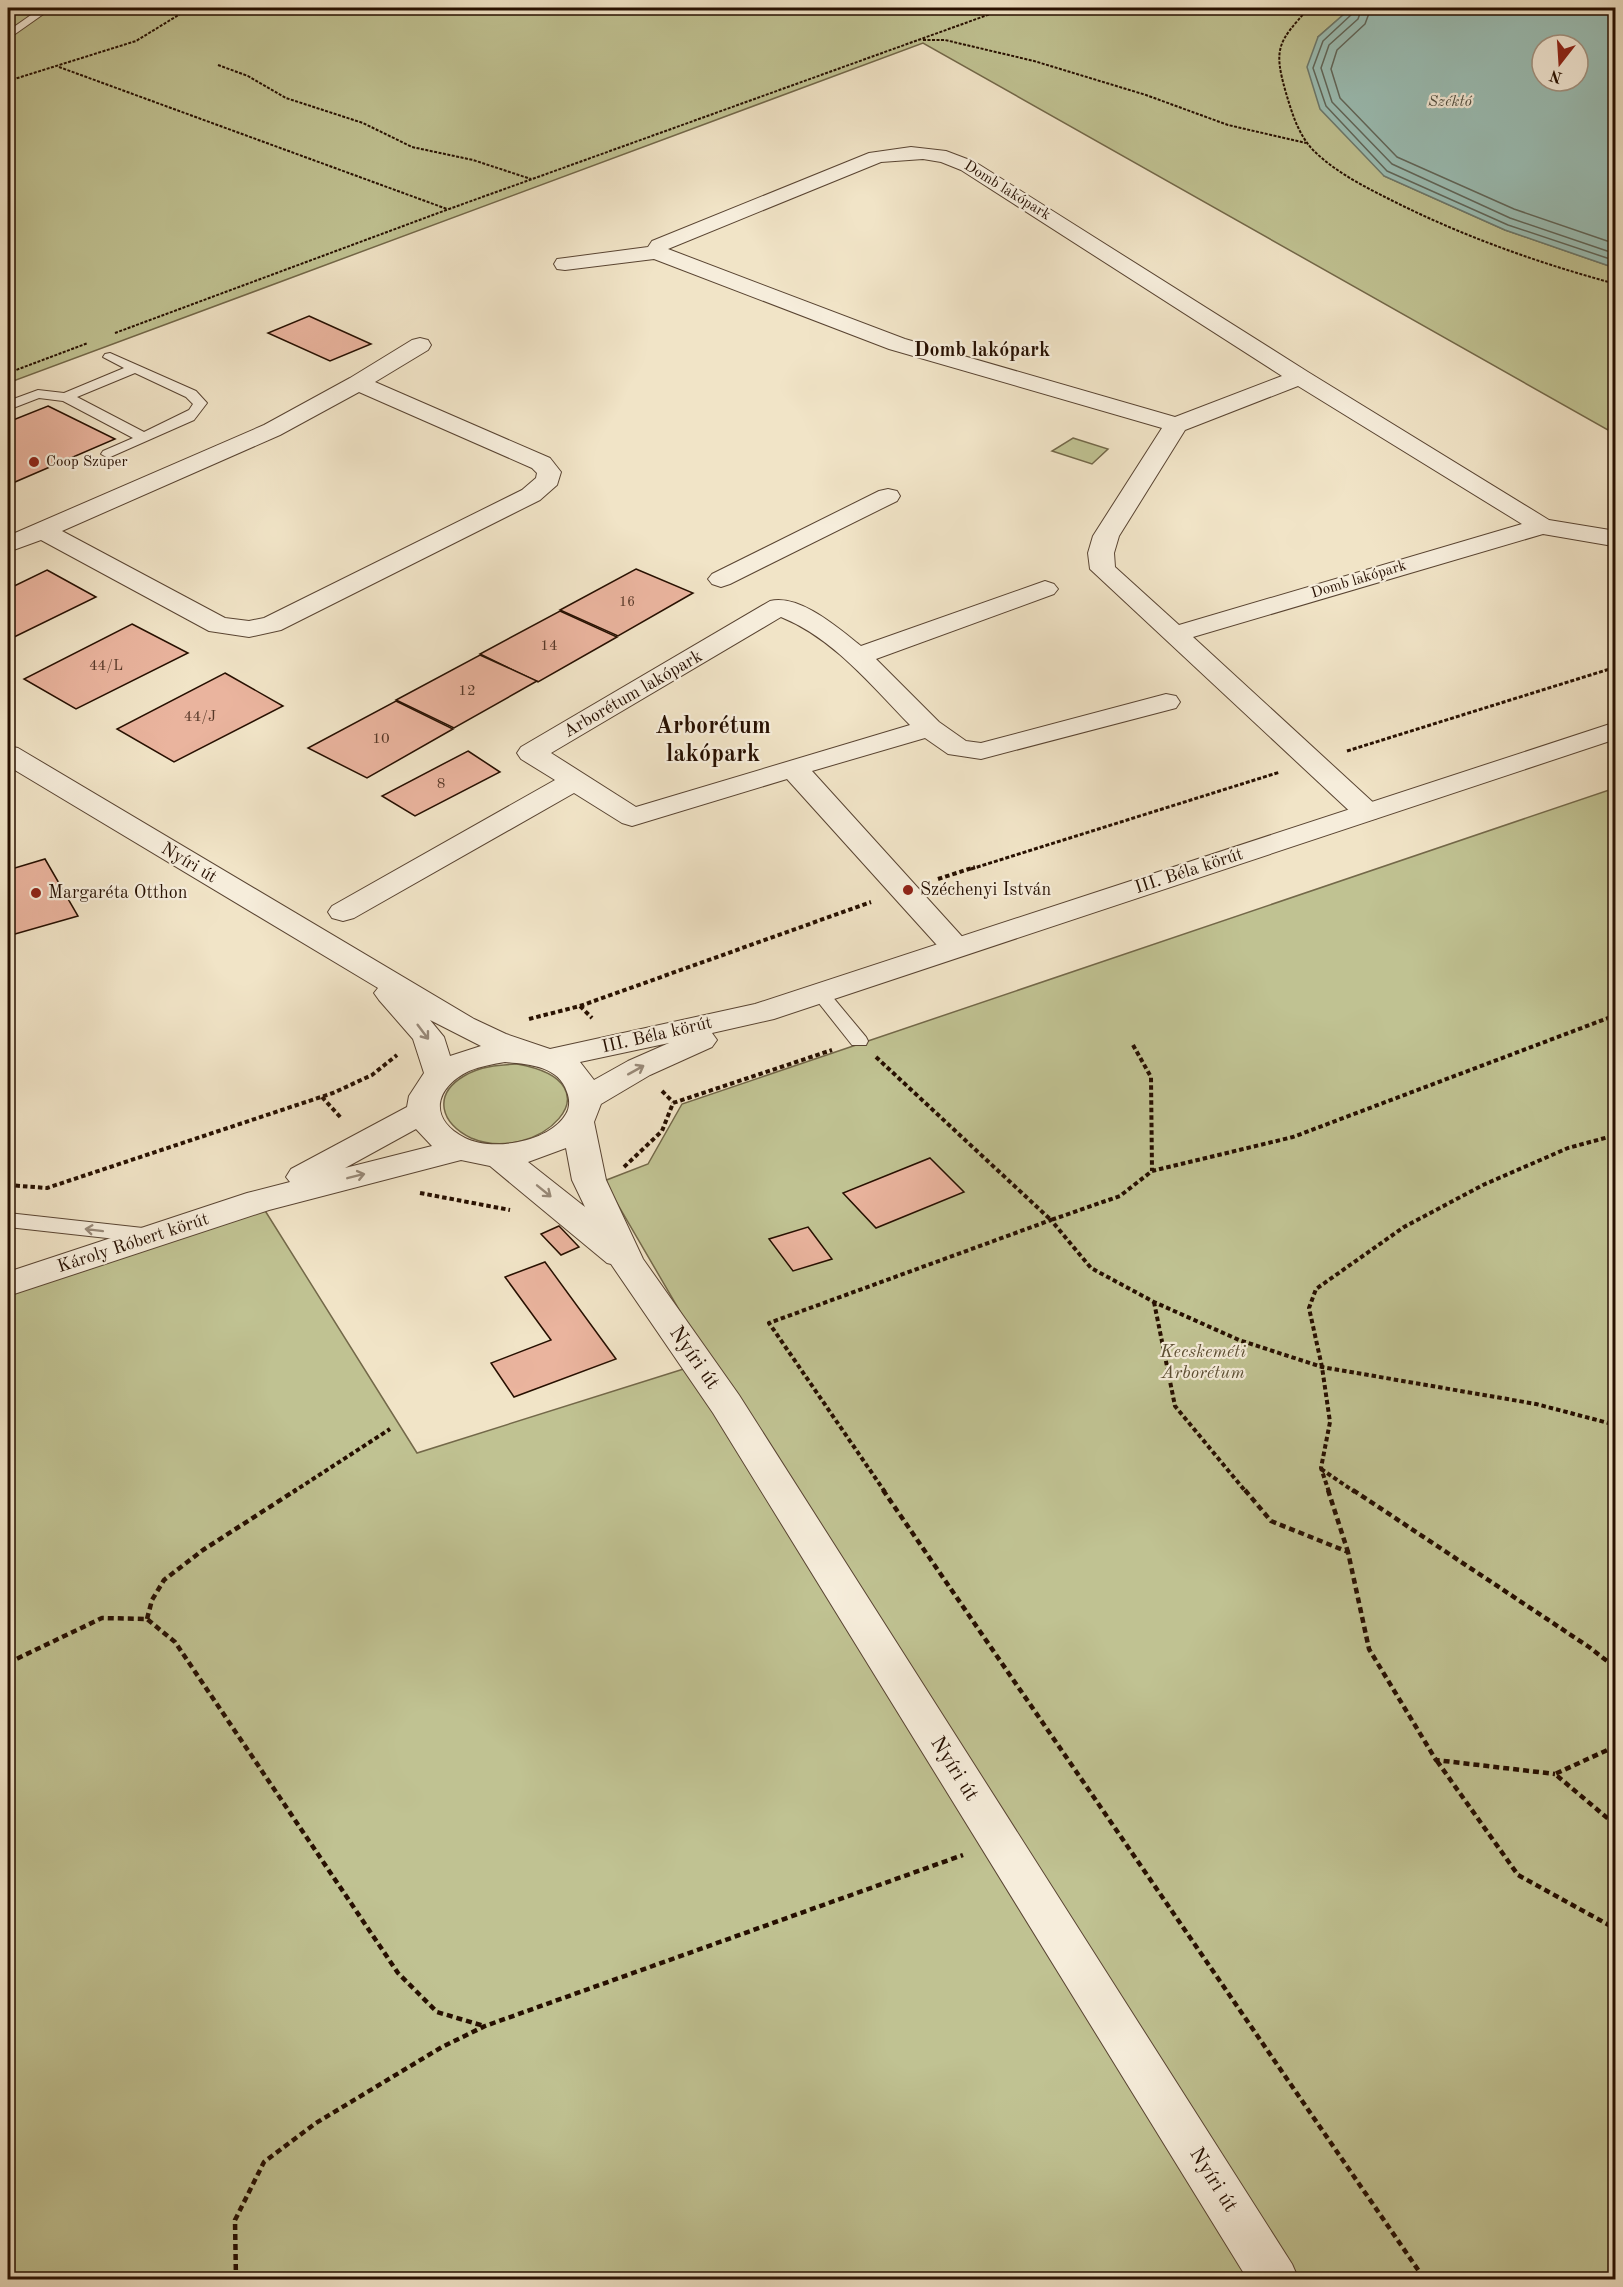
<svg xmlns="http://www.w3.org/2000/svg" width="1623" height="2287" font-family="'Old Standard TT',serif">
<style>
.green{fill:#c0c292;stroke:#736849;stroke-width:1.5}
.water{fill:#9bbfb6;stroke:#6c796d;stroke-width:1.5;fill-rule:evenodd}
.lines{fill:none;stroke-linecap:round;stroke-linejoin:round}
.shore{stroke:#60675b;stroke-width:1.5}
.building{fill:#eab49e;stroke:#260f00;stroke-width:1.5}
.service-casing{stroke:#594432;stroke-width:2}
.minor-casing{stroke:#594432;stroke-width:2}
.tertiary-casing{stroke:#594432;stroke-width:2}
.path-far3{stroke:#260f00;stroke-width:2;stroke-dasharray:3 1.5;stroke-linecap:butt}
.path-far2{stroke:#260f00;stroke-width:3;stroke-dasharray:4 2;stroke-linecap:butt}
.path-far1{stroke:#260f00;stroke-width:4;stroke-dasharray:4.5 3;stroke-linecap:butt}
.path{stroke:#260f00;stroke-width:4.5;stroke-dasharray:6 4;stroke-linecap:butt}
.service{fill:#f6eddb;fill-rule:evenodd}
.minor{fill:#f6eddb;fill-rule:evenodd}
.tertiary{fill:#f6eddb;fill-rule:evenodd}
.oneway{stroke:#988978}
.poi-dot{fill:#8f2418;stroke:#f6eddb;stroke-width:2}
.labels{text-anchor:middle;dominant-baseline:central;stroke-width:4.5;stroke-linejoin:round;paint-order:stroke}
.far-number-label{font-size:14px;fill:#573828}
.far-street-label{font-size:15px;fill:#260f00;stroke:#f6eddb}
.far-poi-label{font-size:15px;fill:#260f00;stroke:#f6eddb;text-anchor:start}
.number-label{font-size:15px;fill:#573828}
.far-water-label{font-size:16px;font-style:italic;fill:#4f4d40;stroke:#f6eddb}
.street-label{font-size:18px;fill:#260f00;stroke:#f6eddb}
.poi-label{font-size:18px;fill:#260f00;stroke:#f6eddb;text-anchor:start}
.park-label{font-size:18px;font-style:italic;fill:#5c4e33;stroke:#f6eddb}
.far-district-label{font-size:20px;font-weight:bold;fill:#260f00;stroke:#f6eddb}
.near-street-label{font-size:21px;fill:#260f00;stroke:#f6eddb}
.district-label{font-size:24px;font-weight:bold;fill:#260f00;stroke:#f6eddb}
</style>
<rect width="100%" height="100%" fill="#f1e4c7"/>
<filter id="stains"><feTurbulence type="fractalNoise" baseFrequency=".00333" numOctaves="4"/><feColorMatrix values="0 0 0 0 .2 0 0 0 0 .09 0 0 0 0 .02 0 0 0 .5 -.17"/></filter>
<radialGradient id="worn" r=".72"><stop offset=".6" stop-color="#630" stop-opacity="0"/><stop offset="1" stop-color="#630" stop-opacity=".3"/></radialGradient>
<!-- green -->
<g class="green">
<path d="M8,8H1351L1318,37L1384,176L1505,230L1615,268V434L923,43L8,383Z"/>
<path d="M1073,438L1108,449L1092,464L1052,451Z"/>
<path d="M1615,788V2279H8V1284L259,1201L417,1453L709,1361L604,1181L648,1164L682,1104Z"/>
<path d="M517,1064C624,1083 537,1166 471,1138C441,1124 432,1095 464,1076C480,1066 499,1065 517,1064Z"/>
</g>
<!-- water -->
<path class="water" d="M1351,8H1615V268L1505,230L1384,176L1320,109L1307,67L1318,37ZM1542,45H1578V81H1542Z"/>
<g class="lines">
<!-- shore -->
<g class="shore">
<path d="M1354,8L1352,14L1323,41L1313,68L1326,106L1387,171L1508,225L1616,261"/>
<path d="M1362,8L1358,19L1329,45L1321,68L1332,102L1392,164L1510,218L1616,254"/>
<path d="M1371,8L1365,24L1337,50L1331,69L1340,98L1397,157L1514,209L1616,244"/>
</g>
</g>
<!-- building -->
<g class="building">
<path d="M309,316L371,344L330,361L268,333Z"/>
<path d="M48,406L115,439L8,485V422Z"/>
<path d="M636,569L693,593L618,636L560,610Z"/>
<path d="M47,570L96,597L8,640V589Z"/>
<path d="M560,611L617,637L538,682L480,654Z"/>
<path d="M132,624L188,653L76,709L24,679Z"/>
<path d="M480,655L537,681L454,728L396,700Z"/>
<path d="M225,673L283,706L174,762L117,729Z"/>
<path d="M396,701L453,729L367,778L308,748Z"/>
<path d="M468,751L500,772L415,816L382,796Z"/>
<path d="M45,859L78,916L8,936V870Z"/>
<path d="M930,1158L964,1192L876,1228L843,1193Z"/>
<path d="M559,1226L579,1247L561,1255L541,1234Z"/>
<path d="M808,1227L832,1259L793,1271L769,1239Z"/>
<path d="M545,1262L616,1359L514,1397L491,1363L551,1340L505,1277Z"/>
</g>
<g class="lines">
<defs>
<g id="service">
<path d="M41,8H52L8,39V31Z"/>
<path d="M110,353L196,391L207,403L194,420L108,458L101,454L103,451L133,438L63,401L39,398L8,410V401L38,390L64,393L124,368L103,357L105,354ZM135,373L186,397L193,404L189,410L144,432L77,397Z"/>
<path d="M820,987L826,989L866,1037L868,1041L866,1045H852L814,997L811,993L814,989Z"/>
<path d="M8,1213L152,1229L159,1231L162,1236L159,1241L152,1243L8,1227Z"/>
</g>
<g id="minor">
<path d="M911,147L946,151L975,162L1308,372L1549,520L1616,531V545L1613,546L1543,534L1193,637L1377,806L1381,812L1377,818L1367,821L1357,818L1090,569L1088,553L1093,536L1162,428L889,349L654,259L565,270L557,269L554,264L557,259L565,258L648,247L652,241L869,153ZM923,159L941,162L961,170L1282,376L1175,417L905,339L668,249L881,162ZM1298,386L1522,524L1179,625L1115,567L1114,553L1119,536L1185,430Z"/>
<path d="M420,338L428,340L431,345L428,350L375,382L550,458L561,472L557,485L540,500L281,630L249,637L209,631L41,540L8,552V536L264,425L350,378L412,340ZM359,392L532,468L537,473L536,478L522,490L264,618L249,621L225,618L62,531L280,435Z"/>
<path d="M888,489L897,491L900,496L897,501L730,584L721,587L712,584L708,579L712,574L879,491Z"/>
<path d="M1045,581L1054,584L1058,589L1054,594L876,659L939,722L966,741L981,743L1166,694L1176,696L1180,702L1176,708L981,759L948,754L925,738L812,771L967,942L971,948L967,954L956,957L945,954L787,779L632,826L622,823L574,793L354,918L343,921L332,918L328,912L332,906L555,780L521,759L517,753L521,747L770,601C800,594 838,628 861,646ZM781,617C833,638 871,685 910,725L636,807L551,753Z"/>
</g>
<path id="tertiary" d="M1616,722V739L774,1019L712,1033L717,1040L712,1047L650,1075L601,1104L594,1122L606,1180L643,1259L739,1395L1292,2264L1299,2280H1248L713,1413L611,1264L607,1263L490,1166L461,1160L269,1210L8,1296V1272L247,1193L290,1182L286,1177L291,1169L407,1107L409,1096L424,1073L413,1039L379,1000L374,993L378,988L8,766V746L18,748L474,1019L506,1034L550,1049L755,1004ZM430,1020L481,1046L450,1056L444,1037ZM669,1043L628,1061L594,1080L580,1062ZM505,1062C528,1064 559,1066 567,1092C570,1099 570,1108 566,1114C550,1142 492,1152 465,1138C428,1119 434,1088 469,1071C481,1066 493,1064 505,1062ZM416,1129L432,1146L345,1168ZM566,1148L572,1180L585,1207L528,1162Z"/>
</defs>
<!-- service casing -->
<use href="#service" class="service-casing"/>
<!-- minor casing -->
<use href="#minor" class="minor-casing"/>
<!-- tertiary casing -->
<use href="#tertiary" class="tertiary-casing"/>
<!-- path-far3 -->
<g class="path-far3">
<path d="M1309,8C1278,42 1273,48 1286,93C1292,113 1298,134 1313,150C1334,171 1363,186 1389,199C1462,236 1538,263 1616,284"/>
<path d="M923,40H945L1034,61L1146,95L1228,125L1306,143"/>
<path d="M218,65L248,76L286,98L363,123L412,147L473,160L531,179"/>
<path d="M59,67L447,209"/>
<path d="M8,81L136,41L190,8"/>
<path d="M115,333L449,209L1007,8"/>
<path d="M8,373L88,343"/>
</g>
<!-- path-far2 -->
<g class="path-far2">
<path d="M1347,751L1616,667"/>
<path d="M971,869L1280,772"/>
</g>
<!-- path-far1 -->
<g class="path-far1">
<path d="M938,879L975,867"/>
<path d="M580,1006L592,1018"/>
<path d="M529,1019L580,1006L871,902"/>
<path d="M1133,1045L1151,1077L1152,1171"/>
<path d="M876,1057L1051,1220L1120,1196L1152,1171L1293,1137L1616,1015"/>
<path d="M662,1091L673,1102"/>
<path d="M322,1097L342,1119"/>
<path d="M624,1167L662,1131L673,1103L832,1050"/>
<path d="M8,1185L47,1188L333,1093L372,1075L397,1055"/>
<path d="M420,1193L510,1210"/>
<path d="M1154,1302L1175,1406L1246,1492"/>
<path d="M1321,1469L1355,1492"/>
<path d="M293,1492L390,1429"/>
<path d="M885,1492L769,1323L1051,1220L1091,1268L1154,1302L1239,1340L1322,1367L1536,1404L1616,1425"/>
<path d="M1329,1492L1321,1468L1330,1422L1322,1367L1309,1308L1316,1289L1404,1227L1483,1185L1568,1148L1616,1135"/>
</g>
<!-- path -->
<g class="path">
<path d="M883,1490L1425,2280"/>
<path d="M1245,1490L1271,1521L1348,1552L1369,1649L1436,1760L1555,1774"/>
<path d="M1328,1490L1348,1552"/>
<path d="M1353,1490L1589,1647L1616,1668"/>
<path d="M147,1619L152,1600L164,1580L203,1550L296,1490"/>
<path d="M8,1663L102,1618L147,1619L175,1642L398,1973L437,2012L484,2026"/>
<path d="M1616,1746L1555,1774L1612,1822L1616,1830"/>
<path d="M1437,1761L1518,1875L1616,1929"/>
<path d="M236,2280L235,2220L264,2162L316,2123L442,2047L485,2026L963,1855"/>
</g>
<!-- service -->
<use href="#service" class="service"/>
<!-- minor -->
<use href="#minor" class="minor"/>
<!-- tertiary -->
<use href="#tertiary" class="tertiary"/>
</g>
<!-- one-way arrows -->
<defs><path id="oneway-shaft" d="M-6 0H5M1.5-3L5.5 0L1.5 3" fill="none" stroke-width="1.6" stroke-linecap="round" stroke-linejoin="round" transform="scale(1.5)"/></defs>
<g class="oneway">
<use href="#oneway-shaft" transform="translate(423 1032) rotate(53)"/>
<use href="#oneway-shaft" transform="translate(636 1070) rotate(-29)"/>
<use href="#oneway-shaft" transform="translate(356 1176) rotate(-14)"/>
<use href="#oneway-shaft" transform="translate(544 1191) rotate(39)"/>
<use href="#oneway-shaft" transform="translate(94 1230) rotate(-173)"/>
</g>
<!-- markers -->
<g class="poi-dot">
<circle cx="34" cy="462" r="6"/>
<circle cx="908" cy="890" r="6"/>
<circle cx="36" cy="893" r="6"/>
</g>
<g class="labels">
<!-- far-number labels -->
<g class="far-number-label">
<text x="627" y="602">16</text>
</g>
<!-- far-street labels -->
<g class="far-street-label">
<text transform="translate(1007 191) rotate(32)">Domb lakópark</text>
<text transform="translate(1359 580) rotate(-17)">Domb lakópark</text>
</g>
<!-- far-poi labels -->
<g class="far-poi-label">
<text x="46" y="462">Coop Szuper</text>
</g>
<!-- number labels -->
<g class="number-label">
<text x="549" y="646">14</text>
<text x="106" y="666">44/L</text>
<text x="467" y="691">12</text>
<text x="200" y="717">44/J</text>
<text x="381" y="739">10</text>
<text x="441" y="784">8</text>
</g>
<!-- far-water labels -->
<g class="far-water-label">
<text x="1450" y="102">Széktó</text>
</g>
<!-- street labels -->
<g class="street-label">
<text transform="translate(633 694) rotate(-30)">Arborétum lakópark</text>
<text transform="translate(189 863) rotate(31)">Nyíri út</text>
<text transform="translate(1189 871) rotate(-18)">III. Béla körút</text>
<text transform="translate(657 1035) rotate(-13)">III. Béla körút</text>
<text transform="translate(133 1243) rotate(-18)">Károly Róbert körút</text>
</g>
<!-- poi labels -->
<g class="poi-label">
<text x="920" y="890">Széchenyi István</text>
<text x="48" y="893">Margaréta Otthon</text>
</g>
<!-- park labels -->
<g class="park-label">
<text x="1203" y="1352">Kecskeméti<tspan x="1203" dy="21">Arborétum</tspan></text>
</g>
<!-- far-district labels -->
<g class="far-district-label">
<text x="982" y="351">Domb lakópark</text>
</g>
<!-- near-street labels -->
<g class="near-street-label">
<text transform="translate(694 1358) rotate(55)">Nyíri út</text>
<text transform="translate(954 1769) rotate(58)">Nyíri út</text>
<text transform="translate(1213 2180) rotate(58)">Nyíri út</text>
</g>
<!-- district labels -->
<g class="district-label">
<text x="713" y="727">Arborétum<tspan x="713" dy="28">lakópark</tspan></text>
</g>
</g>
<!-- margin -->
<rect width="1623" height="2287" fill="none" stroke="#f1e4c7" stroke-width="30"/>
<rect x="9" y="9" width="1605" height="2269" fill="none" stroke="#260f00" stroke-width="3"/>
<rect x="15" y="15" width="1593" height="2257" fill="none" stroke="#260f00" stroke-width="1.5"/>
<!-- north arrow -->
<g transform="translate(1560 63) rotate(197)"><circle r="28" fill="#f6eddb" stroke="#a39483" stroke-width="1.5"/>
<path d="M0-4.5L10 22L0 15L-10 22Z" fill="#8f2418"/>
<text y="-9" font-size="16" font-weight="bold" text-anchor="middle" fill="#260f00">N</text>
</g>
<rect width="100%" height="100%" filter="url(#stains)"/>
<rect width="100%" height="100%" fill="url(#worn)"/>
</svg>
